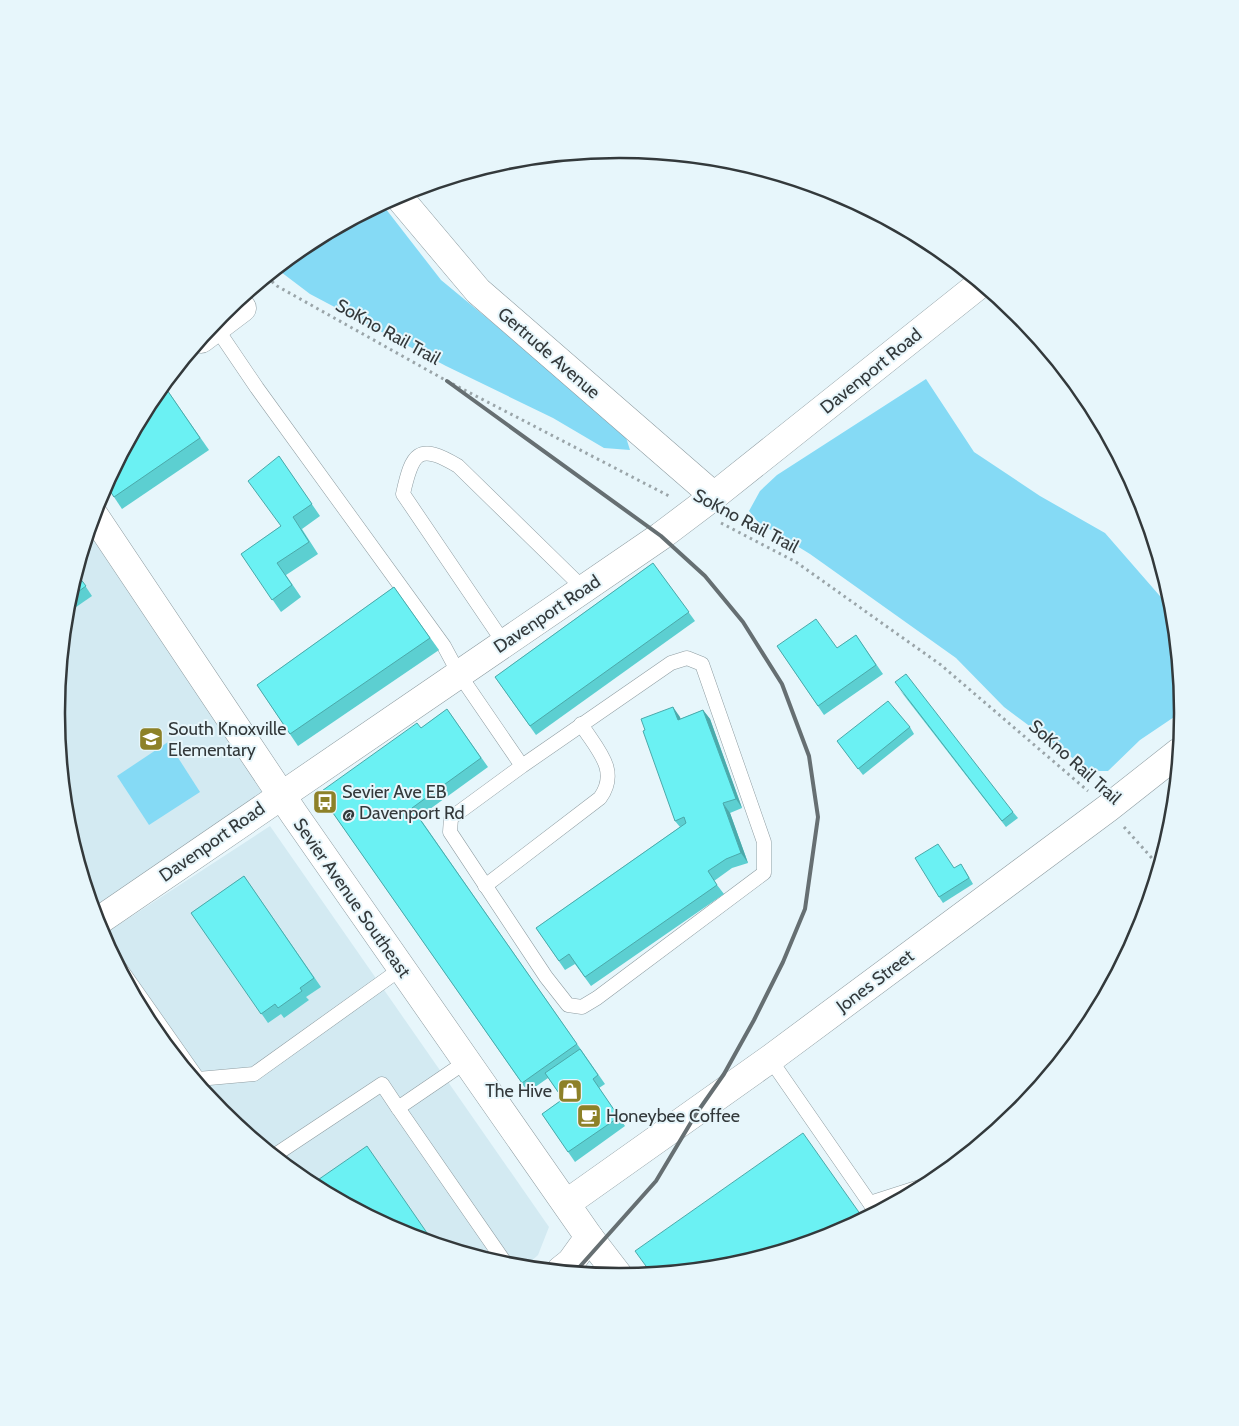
<svg xmlns="http://www.w3.org/2000/svg" width="1239" height="1426" font-family="Cabin,sans-serif">
<style>
.built{fill:#d3eaf2}
.green{fill:#85daf5}
.lines{fill:none;stroke-linecap:round;stroke-linejoin:round}
.lane-casing{stroke:#8f9da2;stroke-width:15}
.street-casing{stroke:#8f9da2;stroke-width:29}
.secondary-casing{stroke:#8f9da2;stroke-width:29}
.path{stroke:#9aa5a9;stroke-width:3;stroke-dasharray:2.5 4;stroke-linecap:butt}
.lane{stroke:#fff;stroke-width:14}
.street{stroke:#fff;stroke-width:28}
.secondary{stroke:#fff;stroke-width:28}
.rail{stroke:#666f72;stroke-width:4}
.wall{fill:#5ccfd1}
.shaded-wall{fill:#4ba9aa}
.building{fill:#6bf1f3;stroke:#4ba9aa}
.labels{text-anchor:middle;dominant-baseline:central;stroke-width:4;stroke-linejoin:round;paint-order:stroke}
.street-label{font-size:18px;fill:#33393b;stroke:#e7f6fb}
.poi-label{font-size:18px;fill:#33393b;stroke:#e7f6fb;text-anchor:start}
.rim{fill:none;stroke:#33393b;stroke-width:2.5}
</style>
<rect width="100%" height="100%" fill="#e7f6fb"/>
<!-- built -->
<g class="built">
<path d="M94,515L280,795L97,922L67,823L56,713L67,603Z"/>
<path d="M270,826L549,1227L538,1255L525,1267L509,1265L404,1233L306,1181L221,1111L151,1026L103,935Z"/>
</g>
<!-- green -->
<g class="green">
<path d="M382,204L441,280L624,431L630,450L604,448L553,418L446,366L310,294L277,269L307,245Z"/>
<path d="M926,379L974,452L1040,496L1105,533L1173,611L1183,711L1140,740L1108,771H1090L1004,707L956,658L810,554L758,522L749,511L760,491L777,475Z"/>
<path d="M168,742L200,792L149,825L117,776Z"/>
</g>
<g class="lines">
<defs>
<g id="lane">
<path d="M217,329L257,388L444,646L459,674L522,766L671,663L687,658L702,664L764,842V873L597,998L582,1007L568,1005L546,977L450,832L451,818L522,766"/>
<path d="M504,643L403,494C412,453 418,442 458,466L584,589"/>
<path d="M485,886L600,798C620,770 597,750 581,724"/>
<path d="M120,968L198,1079L254,1074L402,968"/>
<path d="M770,1059L876,1212"/>
<path d="M398,1108L506,1264"/>
<path d="M275,1155L382,1084L398,1108L467,1061"/>
<path d="M870,1203L926,1185"/>
</g>
<g id="street">
<path d="M398,196L478,291L714,496"/>
<path d="M201,339L242,308"/>
<path d="M97,922L661,536L714,496L980,284"/>
<path d="M567,1203L770,1059L1108,808L1179,752"/>
<path d="M561,1270L571,1262L589,1237"/>
</g>
<path id="secondary" d="M94,515L294,814L589,1237L619,1276"/>
</defs>
<!-- lane casing -->
<use href="#lane" class="lane-casing"/>
<!-- street casing -->
<use href="#street" class="street-casing"/>
<!-- secondary casing -->
<use href="#secondary" class="secondary-casing"/>
<!-- path -->
<g class="path">
<path d="M267,277L277,286L447,381L669,496"/>
<path d="M721,523L796,562L941,665L1088,791"/>
<path d="M1124,827L1159,866"/>
</g>
<!-- lane -->
<use href="#lane" class="lane"/>
<!-- street -->
<use href="#street" class="street"/>
<!-- secondary -->
<use href="#secondary" class="secondary"/>
<!-- rail -->
<path class="rail" d="M447,381L661,536L705,576L743,622L782,684L809,756L818,817L805,909L783,962L754,1020L724,1074L696,1114L656,1181L575,1272"/>
</g>
<!-- wall -->
<g class="wall">
<path d="M165,387L209,450L122,509L106,485Z"/>
<path d="M279,456L320,516L302,529L318,554L286,575L301,597L281,612L241,554L281,526Z"/>
<path d="M653,563L695,621L536,735L495,677Z"/>
<path d="M76,572L92,596L66,614L67,603Z"/>
<path d="M394,587L439,650L298,746L257,685Z"/>
<path d="M856,635L883,674L824,715L777,646L837,648Z"/>
<path d="M899,689L1013,812L1018,818L1006,827Z"/>
<path d="M673,707L680,719L703,710L710,719L742,808L730,813L748,863L732,868L714,881L724,894L591,986L575,964L565,970L536,928L680,827L675,821L645,730Z"/>
<path d="M447,709L488,767L419,817L605,1084L599,1088L625,1126L575,1162L542,1114L563,1099L548,1078L528,1092L319,793L421,728Z"/>
<path d="M910,727L914,734L863,775L837,741Z"/>
<path d="M954,868L965,870L973,884L943,903L939,897Z"/>
<path d="M244,876L321,987L306,997L309,1000L284,1018L281,1014L268,1023L191,913Z"/>
</g>
<!-- shaded-wall -->
<g class="shaded-wall">
<path d="M673,707L680,717L684,729L678,720Z"/>
<path d="M703,710L710,719L742,808L736,799Z"/>
<path d="M723,803L730,813L748,863L741,853Z"/>
</g>
<!-- building -->
<g class="building">
<path d="M165,387L200,438L114,497L106,485L151,400L158,392Z"/>
<path d="M279,456L312,504L293,517L309,542L277,563L292,585L272,600L241,554L281,526L248,481Z"/>
<path d="M653,563L689,612L530,726L495,677Z"/>
<path d="M76,573L86,586L68,599Z"/>
<path d="M394,587L430,638L290,734L257,685Z"/>
<path d="M816,619L837,648L856,635L876,665L818,706L777,646Z"/>
<path d="M906,674L1013,812L1002,821L895,682Z"/>
<path d="M888,701L910,727L858,769L837,741Z"/>
<path d="M673,707L678,720L703,710L736,799L723,803L741,853L726,859L708,871L717,885L585,977L569,954L559,961L536,928L686,823L684,817L675,821L643,731L645,730L641,719Z"/>
<path d="M447,709L481,758L412,808L577,1044L522,1083L319,793L417,723L421,728Z"/>
<path d="M938,844L954,868L961,864L969,878L939,897L915,858Z"/>
<path d="M244,876L314,978L300,988L302,991L278,1008L275,1004L261,1014L191,913Z"/>
<path d="M580,1049L598,1075L593,1079L619,1117L568,1152L542,1114L563,1099L545,1073Z"/>
<path d="M803,1133L863,1218L835,1233L729,1265L651,1273L635,1251Z"/>
<path d="M367,1146L434,1243L404,1233L312,1184Z"/>
</g>
<!-- icons -->
<defs>
<symbol id="school-square" viewBox="-11 -11 22 22"><rect x="-9" y="-9" width="18" height="18" rx="4" fill="#8d8128" stroke="#e7f6fb"/><path d="M0-5L7-2L0 1L-7-2ZM-4 1L0 2.5L4 1V4Q0 6-4 4Z" fill="#fff"/></symbol>
<symbol id="bus-square" viewBox="-11 -11 22 22"><rect x="-9" y="-9" width="18" height="18" rx="4" fill="#8d8128" stroke="#e7f6fb"/><path d="M-5-6H5V4H4V6H2V4H-2V6H-4V4H-5ZM-3.5-4V0h7V-4ZM-3.5 1.2v1.5H-2V1.2ZM2 1.2v1.5H3.5V1.2Z" fill="#fff"/></symbol>
<symbol id="shop-square" viewBox="-11 -11 22 22"><rect x="-9" y="-9" width="18" height="18" rx="4" fill="#8d8128" stroke="#e7f6fb"/><path d="M-5-2.5h2.3a2.7 3.5 0 0 1 5.4 0H5L5.5 6h-11ZM-1.5-2.5h3a1.5 2.3 0 0 0-3 0Z" fill="#fff"/></symbol>
<symbol id="cafe-square" viewBox="-11 -11 22 22"><rect x="-9" y="-9" width="18" height="18" rx="4" fill="#8d8128" stroke="#e7f6fb"/><path d="M-5.5-4.5H6V0H3Q3 3.5 0 3.5H-2.5Q-5.5 3.5-5.5 0ZM3-3.2v2h1.7v-2ZM-6 4.5H4V6H-6Z" fill="#fff"/></symbol>
</defs>
<g fill-rule="evenodd">
<use href="#school-square" x="137" y="725" width="28" height="28"/>
<use href="#bus-square" x="311" y="788" width="28" height="28"/>
<use href="#shop-square" x="556" y="1077" width="28" height="28"/>
<use href="#cafe-square" x="575" y="1102" width="28" height="28"/>
</g>
<g class="labels">
<!-- street labels -->
<g class="street-label">
<text transform="translate(388 332) rotate(29)">SoKno Rail Trail</text>
<text transform="translate(549 353) rotate(41)">Gertrude Avenue</text>
<text transform="translate(871 371) rotate(-39)">Davenport Road</text>
<text transform="translate(746 521) rotate(28)">SoKno Rail Trail</text>
<text transform="translate(547 614) rotate(-34)">Davenport Road</text>
<text transform="translate(1075 762) rotate(42)">SoKno Rail Trail</text>
<text transform="translate(212 842) rotate(-35)">Davenport Road</text>
<text transform="translate(352 898) rotate(55)">Sevier Avenue Southeast</text>
<text transform="translate(875 981) rotate(-37)">Jones Street</text>
</g>
<!-- poi labels -->
<g class="poi-label">
<text x="168" y="729">South Knoxville<tspan x="168" dy="21">Elementary</tspan></text>
<text x="342" y="792">Sevier Ave EB<tspan x="342" dy="21">@ Davenport Rd</tspan></text>
<text x="552" y="1091" text-anchor="end">The Hive</text>
<text x="606" y="1116">Honeybee Coffee</text>
</g>
</g>
<!-- crop -->
<path d="M0 0H1239V1426H0ZM619 158H620A554 554 0 0 1 1174 712V714A554 554 0 0 1 620 1268H619A554 554 0 0 1 65 714V712A554 554 0 0 1 619 158Z" fill="#e7f6fb" fill-rule="evenodd"/>
<path class="rim" d="M619 158H620A554 554 0 0 1 1174 712V714A554 554 0 0 1 620 1268H619A554 554 0 0 1 65 714V712A554 554 0 0 1 619 158Z"/>
</svg>
